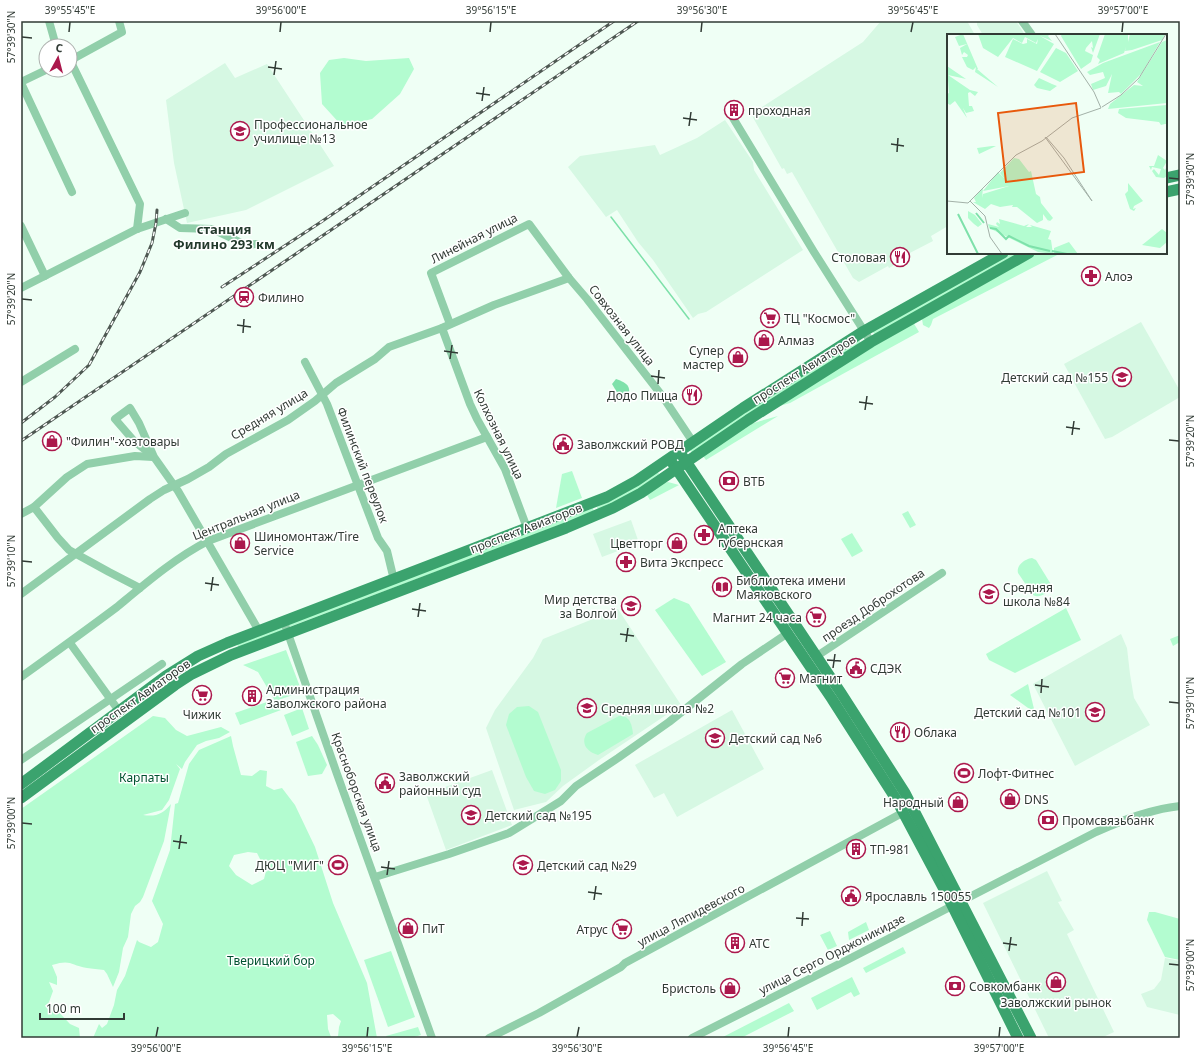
<svg xmlns="http://www.w3.org/2000/svg" width="1201" height="1059" font-family="'Noto Sans',sans-serif">
<style>
.built{fill:#d6f8e3}
.green{fill:#b3fcd0;fill-rule:evenodd}
.water{fill:#7ee1aa}
.lines{fill:none;stroke-linecap:round;stroke-linejoin:round}
.stream{stroke:#7ee1aa;stroke-width:1.5}
.minor{stroke:#91cfaa;stroke-width:8}
.major{stroke:#3ba36e;stroke-width:11}
.rail-casing{stroke:#4e5852;stroke-width:3}
.rail{stroke:#fff;stroke-width:1.5;stroke-dasharray:4.5;stroke-linecap:butt}
.ticks{fill:none;stroke:#313b35;stroke-width:1.5}
.labels{text-anchor:middle;dominant-baseline:central;stroke-width:3;stroke-linejoin:round;paint-order:stroke}
.poi-label{font-size:12px;fill:#313b35;stroke:#fff;text-anchor:start}
.street-label{font-size:12px;fill:#313b35;stroke:#fff}
.park-label{font-size:12px;fill:#005230;stroke:#fff}
.neighbourhood-label{font-size:13px;font-weight:bold;fill:#23392c;stroke:#fff}
.inset-river{fill:none;stroke:#7ee1aa;stroke-width:2}
.inset-road{fill:none;stroke:#a3b1a8;stroke-width:1}
.view{fill:#e8590c;fill-opacity:0.15;stroke:#e8590c;stroke-width:2}
.inset-edge{fill:none;stroke:#313b35;stroke-width:2}
.neatline{fill:none;stroke:#313b35;stroke-width:1.5}
.ticks-label{font-size:10px;text-anchor:middle;fill:#313b35}
</style>
<rect width="100%" height="100%" fill="#effff5"/>
<!-- built -->
<g class="built">
<path d="M881,21H967L975,35H948V226L931,236L933,241L904,256L905,259L889,268L888,266L859,282L853,278L792,172L787,174L784,168L782,169L751,114L863,42Z"/>
<path d="M977,21H1016L1025,35H983L977,25Z"/>
<path d="M225,63L235,78L267,64L334,166L246,210L187,223L174,163L166,100Z"/>
<path d="M725,120L753,162L754,170L803,250L706,312L698,314L693,318L653,260L638,242L617,210L606,217L568,167L580,156L655,145L660,155L697,138Z"/>
<path d="M1141,322L1180,391V397L1112,437L1105,439L1064,364Z"/>
<path d="M631,520L639,543L602,557L593,534Z"/>
<path d="M618,609L681,705L599,760L563,786L546,802L514,810L486,728L495,710L533,658L543,639Z"/>
<path d="M1121,634L1127,648L1130,674L1134,698L1150,725L1075,766L1033,684Z"/>
<path d="M732,710L764,769L677,817L664,793L654,798L635,765Z"/>
<path d="M492,770L512,825L446,850L426,794Z"/>
<path d="M1047,871L1062,901L1058,902L1074,930L1067,934L1114,1032L1101,1038H1049L983,903Z"/>
<path d="M1165,958L1180,961V1015L1147,1007L1141,994L1154,989L1161,980Z"/>
</g>
<!-- green -->
<g class="green">
<path d="M344,58L366,61L409,58L414,69L400,94L372,119L342,126L322,104L320,73L329,60Z"/>
<path d="M1012,253H1020L875,335L872,331Z"/>
<path d="M1036,253H1061L933,319L931,325L929,328L923,325L922,319Z"/>
<path d="M913,322L919,332L790,403L776,407Z"/>
<path d="M858,339L861,343L766,402L692,453L690,450L763,399Z"/>
<path d="M778,416L706,460L703,456L750,424Z"/>
<path d="M572,471L582,498L556,508L562,474Z"/>
<path d="M658,472L659,474L634,492L598,510L597,507C619,497 638,485 658,472Z"/>
<path d="M668,482L679,485L650,500L647,495L663,483Z"/>
<path d="M593,508L594,512L289,627L288,624Z"/>
<path d="M908,511L916,525L910,528L902,514Z"/>
<path d="M852,533L863,551L852,557L841,539Z"/>
<path d="M1032,558L1036,560L1052,586C1049,592 1040,599 1033,595L1018,573C1016,565 1025,559 1032,558Z"/>
<path d="M674,598L689,604L726,662L702,676L655,610Z"/>
<path d="M1066,608L1081,640L1015,673L989,660L986,654Z"/>
<path d="M281,627L283,630L238,647L237,643Z"/>
<path d="M1180,635V642L1173,646L1170,639Z"/>
<path d="M286,650L302,692L275,701L258,672L243,665Z"/>
<path d="M1028,684L1035,713L1010,695Z"/>
<path d="M267,702L281,710L240,725L235,713Z"/>
<path d="M529,706L538,712L561,770V781L555,790L545,794L534,791L526,777L506,725L509,714L517,707Z"/>
<path d="M302,708L309,729L292,736L284,715Z"/>
<path d="M153,716L165,718L176,730L187,736L221,727L230,732L219,738L206,741L197,745L185,762L182,769L176,764L180,769L169,800L162,810L143,815C156,817 163,814 171,804L164,841L143,897L140,902L135,906L131,914L128,937L123,948L119,972L113,987L107,974L104,970C98,969 92,969 87,968C70,965 71,959 52,965L57,977V985L49,982L53,991L49,1002L70,1024L79,1028L80,1038H21V809Z"/>
<path d="M619,716C630,715 632,725 633,734L598,755C587,752 580,743 587,733Z"/>
<path d="M231,736L233,746L241,775L252,776L260,770L267,771L266,786L274,790L282,788L295,805L315,847L333,903L367,983L377,1038H93L99,1024L102,1028L107,1024L114,1005L117,990L125,976L137,940L139,942L151,947L158,942L163,924L152,901L170,850L175,804L178,803L189,764L199,750ZM248,852L257,853L266,871L264,879L252,885L236,875L229,866L234,855ZM333,1014L341,1021L339,1027L338,1036L335,1038L331,1037L328,1029L327,1015Z"/>
<path d="M312,736L318,745L327,765L322,774L308,776L296,742Z"/>
<path d="M1149,912H1155L1180,919V960L1165,957L1147,920Z"/>
<path d="M866,922L869,930L849,940L848,932Z"/>
<path d="M830,931L837,946L828,950L820,935Z"/>
<path d="M903,947L906,953L866,973L863,968Z"/>
<path d="M391,951L415,1017L388,1027L364,960Z"/>
<path d="M852,977L860,994L854,997L851,992L817,1010L811,998Z"/>
<path d="M789,1003L794,1011L741,1038H721Z"/>
<path d="M418,1027L421,1035L411,1038H387L386,1036Z"/>
</g>
<!-- water -->
<path class="water" d="M616,379C628,383 633,388 626,400L621,399L612,384Z"/>
<g class="lines">
<!-- stream -->
<path class="stream" d="M611,217L689,319"/>
<!-- minor -->
<g class="minor">
<path d="M49,21L56,46"/>
<path d="M1022,21L1032,35"/>
<path d="M70,60L140,204L137,229"/>
<path d="M71,60L122,32L119,21"/>
<path d="M21,82L46,70"/>
<path d="M21,83L72,192"/>
<path d="M733,118L814,252L871,342"/>
<path d="M166,219L180,228L212,229L246,245L256,244"/>
<path d="M21,226L45,276"/>
<path d="M21,288L137,229L185,213"/>
<path d="M450,324L431,273L529,224L569,278L587,299L663,397L693,442"/>
<path d="M442,328L470,404L477,419L505,469L527,528"/>
<path d="M305,362L327,404L378,538L387,551L394,580"/>
<path d="M21,382L75,349"/>
<path d="M154,457L134,441L115,419L130,408L139,423L154,457L178,491L259,631"/>
<path d="M34,507L58,538L69,550L109,572L140,588"/>
<path d="M21,514L34,507L67,477L87,464L135,456L153,457"/>
<path d="M21,594L150,499L164,490L188,479L209,467L226,454L288,420L315,401L336,383L375,359L389,347L442,328L494,305L569,278"/>
<path d="M284,622L337,774L432,1038"/>
<path d="M70,643L119,711"/>
<path d="M817,656L942,573"/>
<path d="M21,677C53,654 85,631 117,607C146,583 175,558 208,541L487,437"/>
<path d="M21,760L162,664"/>
<path d="M375,877L449,854L509,833L561,801L576,786L618,758L669,722L742,664L788,633"/>
<path d="M489,1038L539,1013L621,967L625,963L904,812"/>
<path d="M692,1038L847,960L1096,832C1123,820 1151,809 1180,806"/>
</g>
<!-- major -->
<g class="major">
<path d="M1166,178L1180,175"/>
<path d="M1166,192L1180,189"/>
<path d="M683,457L841,693L905,793L1031,1038"/>
<path d="M673,464L832,699L896,799L946,893L1018,1038"/>
<path d="M21,784L166,676L198,656L227,643L607,497L636,481L743,408L864,331L1003,253"/>
<path d="M21,798L175,685L192,674L231,655L566,528L613,508L641,493L748,420L871,342L1029,253"/>
</g>
<defs>
<g id="rail">
<path d="M222,287L321,222L614,21"/>
<path d="M21,423L55,397L89,365L140,272L152,243L156,223L157,210"/>
<path d="M21,441L638,21"/>
</g>
</defs>
<!-- rail casing -->
<use href="#rail" class="rail-casing"/>
<!-- rail -->
<use href="#rail" class="rail"/>
</g>
<!-- ticks -->
<path class="ticks" d="M69,32L70,22M280,32L281,22M490,32L491,22M701,32L702,22M911,32L913,22M1122,32L1123,22M22,37L32,38M268,67L282,69M274,75L276,61M476,93L490,95M482,101L484,87M683,118L697,120M689,126L691,112M891,144L904,146M897,152L898,138M1169,178L1179,179M22,299L32,300M237,325L251,327M243,333L244,319M444,351L458,353M450,359L452,345M651,376L665,378M658,384L659,370M859,402L873,404M865,410L867,396M1066,427L1080,429M1072,435L1074,421M1169,440L1179,441M22,561L32,562M205,583L219,585M211,591L213,577M412,609L426,611M418,617L420,603M620,634L634,636M626,642L628,628M827,660L841,661M833,668L835,654M1035,685L1049,687M1041,693L1042,679M1169,702L1179,703M22,823L32,824M173,841L187,843M179,849L181,835M381,867L395,869M387,875L389,861M588,892L602,894M594,900L596,886M796,918L809,919M802,926L803,912M1003,943L1017,945M1009,951L1011,937M1169,964L1179,965M156,1037L158,1027M367,1037L368,1027M577,1037L579,1027M788,1037L789,1027M999,1037L1000,1027"/>
<!-- icons -->
<defs>
<symbol id="building-ring" viewBox="-11 -11 22 22"><circle r="9.5" fill="#fff" stroke="#ab184c" stroke-width="1.5"/><path d="M-4-6H4V6H1V3H-1V6H-4ZM-2.5-4.3h1.7v1.8h-1.7ZM.8-4.3h1.7v1.8H.8ZM-2.5-1h1.7V.8h-1.7ZM.8-1h1.7V.8H.8Z" fill="#ab184c"/></symbol>
<symbol id="university-ring" viewBox="-11 -11 22 22"><circle r="9.5" fill="#fff" stroke="#ab184c" stroke-width="1.5"/><path d="M0-5L7-2L0 1L-7-2ZM-4 1L0 2.5L4 1V4Q0 6-4 4Z" fill="#ab184c"/></symbol>
<symbol id="restaurant-ring" viewBox="-11 -11 22 22"><circle r="9.5" fill="#fff" stroke="#ab184c" stroke-width="1.5"/><path d="M-5-6h1v4h1v-4h1v4h1v-4h1v5L-1.5 .5V6h-2V.5L-5-1ZM5-6V6H3V1.5H1.5Q1.5-4 5-6Z" fill="#ab184c"/></symbol>
<symbol id="pharmacy-ring" viewBox="-11 -11 22 22"><circle r="9.5" fill="#fff" stroke="#ab184c" stroke-width="1.5"/><path d="M-2-6h4v4h4v4h-4v4h-4v-4h-4v-4h4Z" fill="#ab184c"/></symbol>
<symbol id="station-ring" viewBox="-11 -11 22 22"><circle r="9.5" fill="#fff" stroke="#ab184c" stroke-width="1.5"/><path d="M-3-6H3Q5-6 5-4V2Q5 4 3 4L4.5 6H3L1.5 4h-3L-3 6H-4.5L-3 4Q-5 4-5 2V-4Q-5-6-3-6ZM-3.5-4v3h7v-3ZM-3.5 1v1.5H-2V1ZM2 1v1.5H3.5V1Z" fill="#ab184c"/></symbol>
<symbol id="supermarket-ring" viewBox="-11 -11 22 22"><circle r="9.5" fill="#fff" stroke="#ab184c" stroke-width="1.5"/><path d="M-6-5.5h2.5l.6 2H6L4.5 2H-2.5L-4.4-4H-6ZM-1.5 3.2a1.3 1.3 0 1 0 .1 0ZM3 3.2a1.3 1.3 0 1 0 .1 0Z" fill="#ab184c"/></symbol>
<symbol id="shop-ring" viewBox="-11 -11 22 22"><circle r="9.5" fill="#fff" stroke="#ab184c" stroke-width="1.5"/><path d="M-5-2.5h2.3a2.7 3.5 0 0 1 5.4 0H5L5.5 6h-11ZM-1.5-2.5h3a1.5 2.3 0 0 0-3 0Z" fill="#ab184c"/></symbol>
<symbol id="school-ring" viewBox="-11 -11 22 22"><circle r="9.5" fill="#fff" stroke="#ab184c" stroke-width="1.5"/><path d="M0-5L7-2L0 1L-7-2ZM-4 1L0 2.5L4 1V4Q0 6-4 4Z" fill="#ab184c"/></symbol>
<symbol id="civic-ring" viewBox="-11 -11 22 22"><circle r="9.5" fill="#fff" stroke="#ab184c" stroke-width="1.5"/><path d="M-.6-6.5H3V-4.5H.6V-3L4-1V1h2V6H-6V1h2V-1L-.6-3ZM-1.2 2.5V6h2.4V2.5Z" fill="#ab184c"/></symbol>
<symbol id="bank-ring" viewBox="-11 -11 22 22"><circle r="9.5" fill="#fff" stroke="#ab184c" stroke-width="1.5"/><path d="M-6-4H6V4H-6ZM0-2.3a2.3 2.3 0 1 0 0 4.6a2.3 2.3 0 1 0 0-4.6Z" fill="#ab184c"/></symbol>
<symbol id="library-ring" viewBox="-11 -11 22 22"><circle r="9.5" fill="#fff" stroke="#ab184c" stroke-width="1.5"/><path d="M-6-4Q-3-5.5-.7-3.5V5Q-3 3-6 4ZM6-4Q3-5.5 .7-3.5V5Q3 3 6 4Z" fill="#ab184c"/></symbol>
<symbol id="stadium-ring" viewBox="-11 -11 22 22"><circle r="9.5" fill="#fff" stroke="#ab184c" stroke-width="1.5"/><path d="M0-5a6.5 5 0 1 0 0 10a6.5 5 0 1 0 0-10ZM-3.5-1.8h7v3.6h-7Z" fill="#ab184c"/></symbol>
</defs>
<g fill-rule="evenodd">
<use href="#building-ring" x="723" y="99" width="22" height="22"/>
<use href="#university-ring" x="229" y="120" width="22" height="22"/>
<use href="#restaurant-ring" x="889" y="246" width="22" height="22"/>
<use href="#pharmacy-ring" x="1080" y="265" width="22" height="22"/>
<use href="#station-ring" x="233" y="286" width="22" height="22"/>
<use href="#supermarket-ring" x="759" y="307" width="22" height="22"/>
<use href="#shop-ring" x="753" y="329" width="22" height="22"/>
<use href="#shop-ring" x="727" y="346" width="22" height="22"/>
<use href="#school-ring" x="1111" y="366" width="22" height="22"/>
<use href="#restaurant-ring" x="681" y="384" width="22" height="22"/>
<use href="#shop-ring" x="41" y="430" width="22" height="22"/>
<use href="#civic-ring" x="552" y="433" width="22" height="22"/>
<use href="#bank-ring" x="718" y="470" width="22" height="22"/>
<use href="#pharmacy-ring" x="693" y="524" width="22" height="22"/>
<use href="#shop-ring" x="229" y="532" width="22" height="22"/>
<use href="#shop-ring" x="666" y="532" width="22" height="22"/>
<use href="#pharmacy-ring" x="615" y="551" width="22" height="22"/>
<use href="#library-ring" x="711" y="576" width="22" height="22"/>
<use href="#school-ring" x="978" y="583" width="22" height="22"/>
<use href="#school-ring" x="620" y="595" width="22" height="22"/>
<use href="#supermarket-ring" x="805" y="606" width="22" height="22"/>
<use href="#civic-ring" x="845" y="657" width="22" height="22"/>
<use href="#supermarket-ring" x="774" y="667" width="22" height="22"/>
<use href="#supermarket-ring" x="191" y="684" width="22" height="22"/>
<use href="#building-ring" x="241" y="685" width="22" height="22"/>
<use href="#school-ring" x="576" y="697" width="22" height="22"/>
<use href="#school-ring" x="1084" y="701" width="22" height="22"/>
<use href="#restaurant-ring" x="889" y="721" width="22" height="22"/>
<use href="#school-ring" x="704" y="727" width="22" height="22"/>
<use href="#stadium-ring" x="953" y="762" width="22" height="22"/>
<use href="#civic-ring" x="374" y="772" width="22" height="22"/>
<use href="#shop-ring" x="999" y="788" width="22" height="22"/>
<use href="#shop-ring" x="947" y="791" width="22" height="22"/>
<use href="#school-ring" x="460" y="804" width="22" height="22"/>
<use href="#bank-ring" x="1037" y="809" width="22" height="22"/>
<use href="#building-ring" x="845" y="838" width="22" height="22"/>
<use href="#stadium-ring" x="327" y="854" width="22" height="22"/>
<use href="#school-ring" x="512" y="854" width="22" height="22"/>
<use href="#civic-ring" x="840" y="885" width="22" height="22"/>
<use href="#shop-ring" x="397" y="917" width="22" height="22"/>
<use href="#supermarket-ring" x="611" y="918" width="22" height="22"/>
<use href="#building-ring" x="724" y="932" width="22" height="22"/>
<use href="#shop-ring" x="1045" y="971" width="22" height="22"/>
<use href="#bank-ring" x="944" y="975" width="22" height="22"/>
<use href="#shop-ring" x="719" y="977" width="22" height="22"/>
</g>
<g class="labels">
<!-- poi labels -->
<g class="poi-label">
<text x="748" y="110">проходная</text>
<text x="254" y="124">Профессиональное<tspan x="254" dy="14">училище №13</tspan></text>
<text x="886" y="257" text-anchor="end">Столовая</text>
<text x="1105" y="276">Алоэ</text>
<text x="258" y="297">Филино</text>
<text x="784" y="318">ТЦ "Космос"</text>
<text x="778" y="340">Алмаз</text>
<text x="724" y="350" text-anchor="end">Супер<tspan x="724" dy="14">мастер</tspan></text>
<text x="1108" y="377" text-anchor="end">Детский сад №155</text>
<text x="678" y="395" text-anchor="end">Додо Пицца</text>
<text x="66" y="441">"Филин"-хозтовары</text>
<text x="577" y="444">Заволжский РОВД</text>
<text x="743" y="481">ВТБ</text>
<text x="718" y="528">Аптека<tspan x="718" dy="14">губернская</tspan></text>
<text x="254" y="536">Шиномонтаж/Tire<tspan x="254" dy="14">Service</tspan></text>
<text x="663" y="543" text-anchor="end">Цветторг</text>
<text x="640" y="562">Вита Экспресс</text>
<text x="736" y="580">Библиотека имени<tspan x="736" dy="14">Маяковского</tspan></text>
<text x="1003" y="587">Средняя<tspan x="1003" dy="14">школа №84</tspan></text>
<text x="617" y="599" text-anchor="end">Мир детства<tspan x="617" dy="14">за Волгой</tspan></text>
<text x="802" y="617" text-anchor="end">Магнит 24 часа</text>
<text x="870" y="668">СДЭК</text>
<text x="799" y="678">Магнит</text>
<text x="266" y="689">Администрация<tspan x="266" dy="14">Заволжского района</tspan></text>
<text x="601" y="708">Средняя школа №2</text>
<text x="1081" y="712" text-anchor="end">Детский сад №101</text>
<text x="202" y="714" text-anchor="middle">Чижик</text>
<text x="914" y="732">Облака</text>
<text x="729" y="738">Детский сад №6</text>
<text x="978" y="773">Лофт-Фитнес</text>
<text x="399" y="776">Заволжский<tspan x="399" dy="14">районный суд</tspan></text>
<text x="1024" y="799">DNS</text>
<text x="944" y="802" text-anchor="end">Народный</text>
<text x="485" y="815">Детский сад №195</text>
<text x="1062" y="820">Промсвязьбанк</text>
<text x="870" y="849">ТП-981</text>
<text x="324" y="865" text-anchor="end">ДЮЦ "МИГ"</text>
<text x="537" y="865">Детский сад №29</text>
<text x="865" y="896">Ярославль 150055</text>
<text x="422" y="928">ПиТ</text>
<text x="608" y="929" text-anchor="end">Атрус</text>
<text x="749" y="943">АТС</text>
<text x="969" y="986">Совкомбанк</text>
<text x="716" y="988" text-anchor="end">Бристоль</text>
<text x="1056" y="1002" text-anchor="middle">Заволжский рынок</text>
</g>
<!-- street labels -->
<g class="street-label">
<text transform="translate(474 238) rotate(-27)">Линейная улица</text>
<text transform="translate(622 325) rotate(52)">Совхозная улица</text>
<text transform="translate(804 369) rotate(-32)">проспект Авиаторов</text>
<text transform="translate(269 414) rotate(-31)">Средняя улица</text>
<text transform="translate(499 434) rotate(64)">Колхозная улица</text>
<text transform="translate(363 465) rotate(69)">Филинский переулок</text>
<text transform="translate(246 515) rotate(-22)">Центральная улица</text>
<text transform="translate(526 528) rotate(-21)">проспект Авиаторов</text>
<text transform="translate(873 605) rotate(-34)">проезд Доброхотова</text>
<text transform="translate(140 696) rotate(-35)">проспект Авиаторов</text>
<text transform="translate(357 792) rotate(70)">Красноборская улица</text>
<text transform="translate(691 915) rotate(-28)">улица Ляпидевского</text>
<text transform="translate(832 954) rotate(-27)">улица Серго Орджоникидзе</text>
</g>
<!-- park labels -->
<g class="park-label">
<text x="144" y="777">Карпаты</text>
<text x="271" y="960">Тверицкий бор</text>
</g>
<!-- neighbourhood labels -->
<g class="neighbourhood-label">
<text x="224" y="229">станция<tspan x="224" dy="15">Филино 293 км</tspan></text>
</g>
</g>
<!-- overview -->
<g transform="translate(947 34)">
<rect width="220" height="220" fill="#effff5"/>
<path d="M16,0L31,35H30L51,53L28,38L29,33L26,36L20,33L15,23H20L21,21L17,18L15,21L13,14L20,10L12,12L8,3ZM31,0H103L101,2L105,7L93,2L107,10L90,37L58,23L66,5L76,10L80,9V5L90,10L91,5L89,9L78,3L75,9L66,4L51,23L36,14ZM115,0H153L146,19L144,13L146,14L145,7L139,14L138,17L146,21L144,28L134,35L114,2ZM158,0H181V8L183,0H218L215,6L185,16L178,17L179,13L177,19L151,30L153,26L150,23ZM220,6V69L161,75L163,70L187,51L196,52L190,48L215,8ZM213,8L195,39L174,60L172,58L161,59L165,40L159,52L146,56L144,50L158,44L156,38L143,41L140,38L156,29ZM109,14L119,19L131,37L113,48L93,38ZM0,32L19,45L1,41L23,56L31,58L28,62L23,58L21,59L22,72H25L27,77L19,79L16,74L20,84L8,67L3,71L0,69V60L2,59ZM92,44L105,50L110,52L103,57L90,54L87,51ZM220,71V90H214L218,91H214L212,88L179,84L171,79L172,75ZM45,112H49L32,120L30,114ZM211,121L220,127L216,134L218,136L220,132V142L217,144L209,143L205,137L207,135L212,141L214,135L205,133L204,136L202,132H207ZM67,124L72,125L82,138L84,137L89,160L93,163L94,169L106,184L103,187L101,186L102,188L96,180V186L90,189L70,173H65L66,171L53,173L44,170L38,175L26,168H29L27,164L36,154L35,164L36,160L62,152L36,157L51,138L57,144L53,139ZM181,149L196,167L187,172L186,175L189,174L187,177L183,175L178,160L181,157ZM21,177L28,181L35,190L31,193L27,190L21,184ZM52,185L77,192L82,190L79,193H85L83,191L104,197L101,205L104,206L106,220L91,218L42,194L41,190L52,193L49,190L50,188L53,190ZM215,195L220,199V208L213,214L195,211ZM122,208L131,220H107V214Z" fill="#b3fcd0"/>
<path class="inset-river" d="M29,179L37,189M11,180L31,220M43,194L49,195L59,205L62,202L82,212L103,217M105,217L120,220"/>
<path class="inset-road" d="M155,73L174,61L192,44L219,0M98,103L145,167L117,124L99,103M0,167L21,169L69,121L95,107L125,84L154,74L147,58L108,0M23,167L38,182L43,203L55,220"/>
<path class="view" d="M129,69L137,138L59,148L51,79Z"/>
<rect width="220" height="220" class="inset-edge"/>
</g>
<!-- border -->
<rect width="1201" height="1059" fill="none" stroke="#ffffff" stroke-width="44"/>
<!-- north arrow -->
<g transform="translate(58 58) rotate(7)"><circle r="19" fill="#ffffff" stroke="#adb1ae"/>
<path d="M0-3L7 15L0 10L-7 15Z" fill="#ab184c"/>
<text y="-6" font-size="11" font-weight="bold" text-anchor="middle" fill="#313b35">С</text>
</g>
<!-- scale -->
<path d="M40 1013v6h84v-6" fill="none" stroke="#313b35" stroke-width="2"/>
<text x="46" y="1013" font-size="12" fill="#313b35" stroke="#ffffff" stroke-width="3" paint-order="stroke">100 m</text>
<rect x="22" y="22" width="1157" height="1015" class="neatline"/>
<g class="ticks-label">
<text x="70" y="14">39°55'45"E</text>
<text x="281" y="14">39°56'00"E</text>
<text x="491" y="14">39°56'15"E</text>
<text x="702" y="14">39°56'30"E</text>
<text x="913" y="14">39°56'45"E</text>
<text x="1123" y="14">39°57'00"E</text>
<text transform="translate(11 37) rotate(-90)" y="4">57°39'30"N</text>
<text transform="translate(1190 179) rotate(-90)" y="4">57°39'30"N</text>
<text transform="translate(11 299) rotate(-90)" y="4">57°39'20"N</text>
<text transform="translate(1190 441) rotate(-90)" y="4">57°39'20"N</text>
<text transform="translate(11 561) rotate(-90)" y="4">57°39'10"N</text>
<text transform="translate(1190 703) rotate(-90)" y="4">57°39'10"N</text>
<text transform="translate(11 823) rotate(-90)" y="4">57°39'00"N</text>
<text transform="translate(1190 965) rotate(-90)" y="4">57°39'00"N</text>
<text x="156" y="1052">39°56'00"E</text>
<text x="367" y="1052">39°56'15"E</text>
<text x="577" y="1052">39°56'30"E</text>
<text x="788" y="1052">39°56'45"E</text>
<text x="999" y="1052">39°57'00"E</text>
</g>
</svg>
